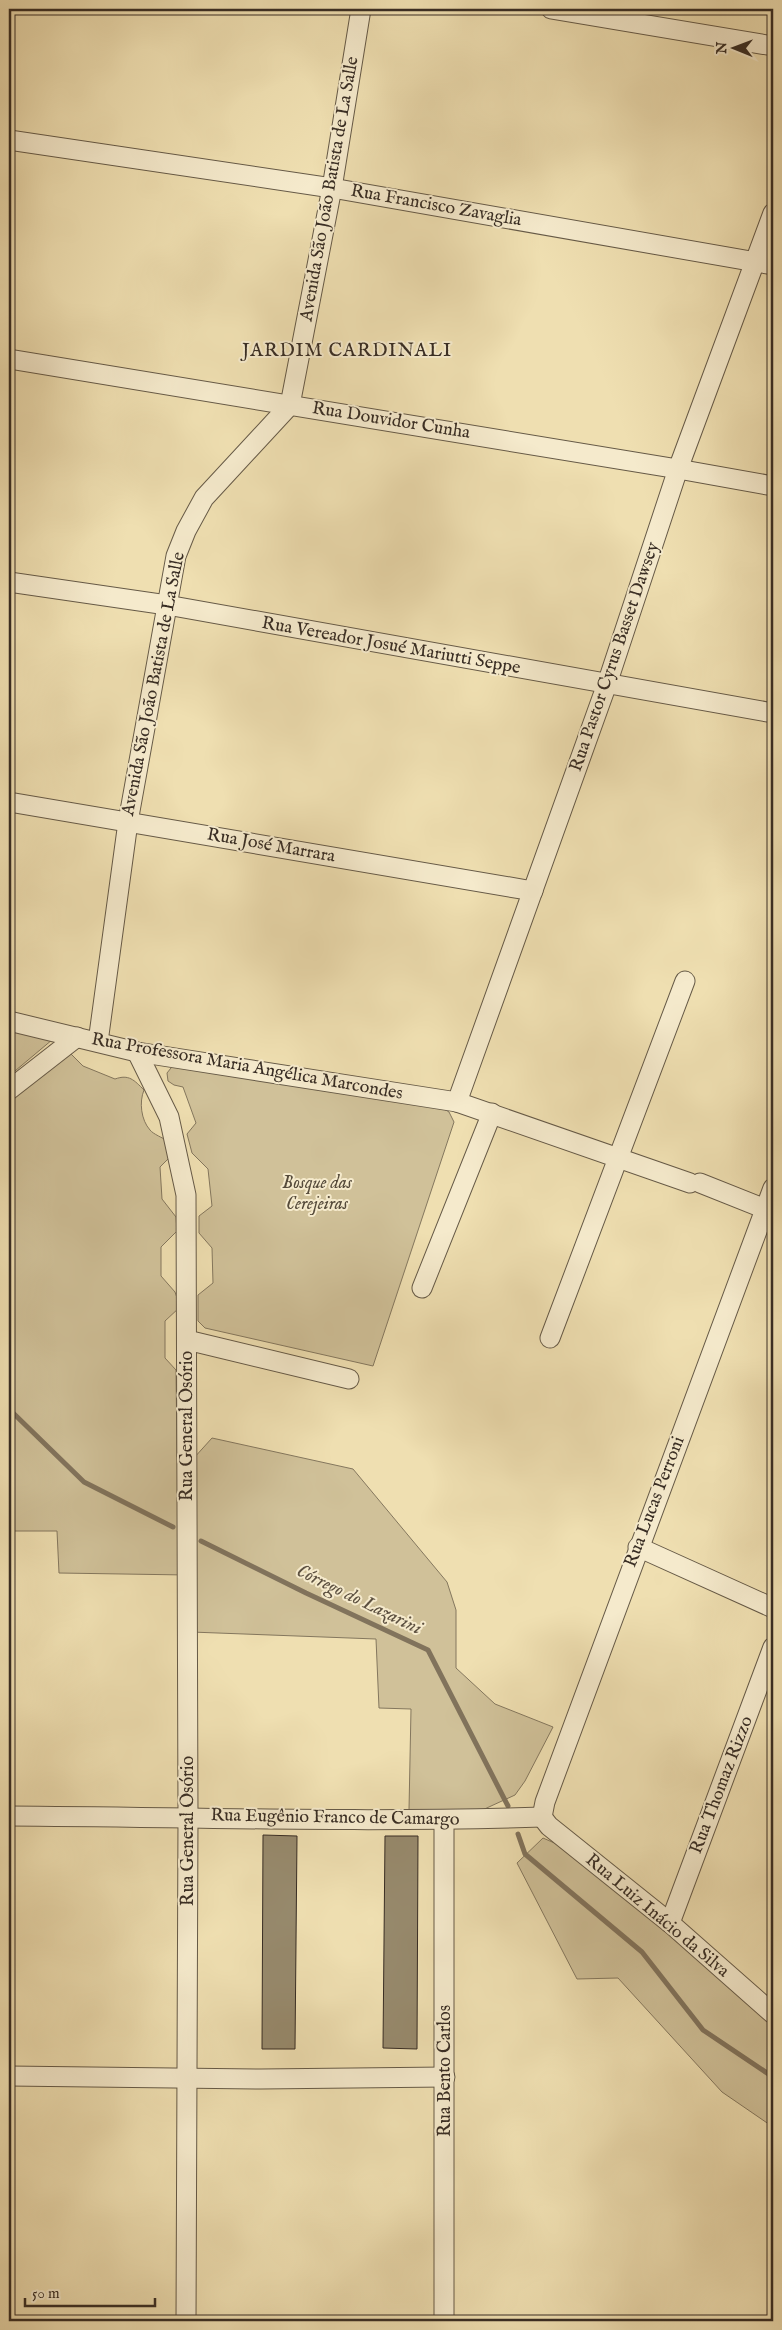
<svg xmlns="http://www.w3.org/2000/svg" width="782" height="2330" font-family="'IM FELL English',serif">
<style>
.green{fill:#d0c199;stroke:#84775e}
.lines{fill:none;stroke-linecap:round;stroke-linejoin:round}
.stream{stroke:#81735c;stroke-width:5}
.building{fill:#978a6d;stroke:#382d24}
.minor-casing{stroke:#665a47;stroke-width:21}
.minor{stroke:#f5eacc;stroke-width:19}
.labels{text-anchor:middle;dominant-baseline:central;stroke-width:4;stroke-linejoin:round;paint-order:stroke}
.street-label{font-size:18px;fill:#382d24;stroke:#f5eacc}
.park-label{font-size:18px;font-style:italic;fill:#564b3b;stroke:#f5eacc}
.neighbourhood-label{font-size:19px;letter-spacing:1px;fill:#382d24;stroke:#f5eacc}
.water-label{font-size:19px;font-style:italic;fill:#5c5040;stroke:#f5eacc}
</style>
<rect width="100%" height="100%" fill="#efdfb1"/>
<filter id="stains"><feTurbulence type="fractalNoise" baseFrequency=".004" numOctaves="4"/><feColorMatrix values="0 0 0 0 .2 0 0 0 0 .09 0 0 0 0 .02 0 0 0 .5 -.17"/></filter>
<radialGradient id="worn" r=".72"><stop offset=".6" stop-color="#630" stop-opacity="0"/><stop offset="1" stop-color="#630" stop-opacity=".3"/></radialGradient>
<!-- green -->
<g class="green">
<path d="M9,1017L65,1029L9,1076Z"/>
<path d="M50,1045L67,1050L83,1066L115,1079C129,1074 134,1080 144,1090C139,1102 141,1120 150,1130C153,1134 163,1138 168,1141L170,1157L160,1167L162,1199L176,1217L177,1231L161,1247V1276L175,1292L180,1307L165,1321V1358L176,1370L177,1457L187,1469V1575L59,1573L57,1531H9V1094Z"/>
<path d="M175,1063L439,1106L449,1112L454,1122L373,1366L205,1328L198,1321V1295L213,1283L212,1248L199,1233V1216L212,1206L208,1169L192,1153L187,1134L196,1123L183,1087L174,1085L168,1081L167,1073Z"/>
<path d="M212,1438L353,1469L447,1582L456,1610V1668L495,1704L553,1727L525,1781L515,1795L478,1812L447,1813L409,1810L411,1709L379,1708L376,1639L191,1632L193,1459Z"/>
<path d="M543,1838L559,1845L661,1921L773,2022V2127L722,2092L618,1978L577,1979L517,1863Z"/>
</g>
<g class="lines">
<!-- stream -->
<g class="stream">
<path d="M9,1409L84,1482L173,1527"/>
<path d="M201,1541L306,1593L428,1650L508,1806"/>
<path d="M518,1834L525,1854L642,1952L703,2030L773,2077"/>
</g>
</g>
<!-- building -->
<g class="building">
<path d="M263,1835L297,1836L295,2049H262Z"/>
<path d="M385,1836H418L417,2049L383,2048Z"/>
</g>
<g class="lines">
<defs>
<g id="minor">
<path d="M551,9L773,46"/>
<path d="M9,140L332,188L773,265"/>
<path d="M9,359L678,469L773,486"/>
<path d="M9,582L167,605L773,713"/>
<path d="M9,802L533,891"/>
<path d="M9,1021L137,1052L457,1102L690,1183"/>
<path d="M98,1042L128,822L176,556L186,531L204,498L290,405L332,188L361,9"/>
<path d="M137,1052L169,1117L186,1195L188,1817L186,2321"/>
<path d="M9,1090L77,1037"/>
<path d="M457,1102L607,684L678,469L773,213"/>
<path d="M700,1183L773,1212"/>
<path d="M422,1288L492,1113"/>
<path d="M550,1338L685,981"/>
<path d="M187,1340L349,1379"/>
<path d="M638,1547L773,1608"/>
<path d="M9,1816C187,1817 364,1823 542,1817"/>
<path d="M542,1817L545,1802L773,1188"/>
<path d="M542,1817L549,1826L670,1923L773,2014"/>
<path d="M670,1923L773,1647"/>
<path d="M9,2076L261,2079L445,2077"/>
<path d="M444,2321V1821"/>
</g>
</defs>
<!-- minor casing -->
<use href="#minor" class="minor-casing"/>
<!-- minor -->
<use href="#minor" class="minor"/>
</g>
<g class="labels">
<!-- street labels -->
<g class="street-label">
<text transform="translate(330 189) rotate(-80)">Avenida São João Batista de La Salle</text>
<text transform="translate(436 206) rotate(10)">Rua Francisco Zavaglia</text>
<text transform="translate(391 421) rotate(9)">Rua Douvidor Cunha</text>
<text transform="translate(391 646) rotate(10)">Rua Vereador Josué Mariutti Seppe</text>
<text transform="translate(615 657) rotate(-71)">Rua Pastor Cyrus Basset Dawsey</text>
<text transform="translate(154 684) rotate(-79)">Avenida São João Batista de La Salle</text>
<text transform="translate(271 846) rotate(10)">Rua José Marrara</text>
<text transform="translate(247 1067) rotate(10)">Rua Professora Maria Angélica Marcondes</text>
<text transform="translate(187 1426) rotate(-90)">Rua General Osório</text>
<text transform="translate(655 1502) rotate(-69)">Rua Lucas Perroni</text>
<text transform="translate(722 1785) rotate(-69)">Rua Thomaz Rizzo</text>
<text transform="translate(335 1818) rotate(1)">Rua Eugênio Franco de Camargo</text>
<text transform="translate(188 1831) rotate(-90)">Rua General Osório</text>
<text transform="translate(657 1916) rotate(40)">Rua Luiz Inácio da Silva</text>
<text transform="translate(445 2071) rotate(-90)">Rua Bento Carlos</text>
</g>
<!-- park labels -->
<g class="park-label">
<text x="317" y="1183">Bosque das<tspan x="317" dy="21">Cerejeiras</tspan></text>
</g>
<!-- neighbourhood labels -->
<g class="neighbourhood-label">
<text x="347" y="351">JARDIM CARDINALI</text>
</g>
<!-- water labels -->
<g class="water-label">
<text transform="translate(359 1600) rotate(26)">Córrego do Lazarini</text>
</g>
</g>
<!-- margin -->
<rect width="782" height="2330" fill="none" stroke="#efdfb1" stroke-width="30"/>
<rect x="10" y="10" width="762" height="2310" fill="none" stroke="#382d24" stroke-width="2.5"/>
<rect x="15" y="15" width="752" height="2300" fill="none" stroke="#382d24"/>
<!-- north arrow -->
<g transform="translate(734 48) rotate(271)" stroke="#f5eacc" stroke-width="4" paint-order="stroke">
<path d="M0-4L9 19L0 12L-9 19Z" fill="#382d24"/>
<text y="-8" font-size="14" font-weight="bold" text-anchor="middle" fill="#382d24">N</text>
</g>
<!-- scale -->
<path d="M25 2298v8h130v-8" fill="none" stroke="#382d24" stroke-width="2.5"/>
<text x="32" y="2298" font-size="15" fill="#382d24" stroke="#f5eacc" stroke-width="4" paint-order="stroke">50 m</text>
<rect width="100%" height="100%" filter="url(#stains)"/>
<rect width="100%" height="100%" fill="url(#worn)"/>
</svg>
